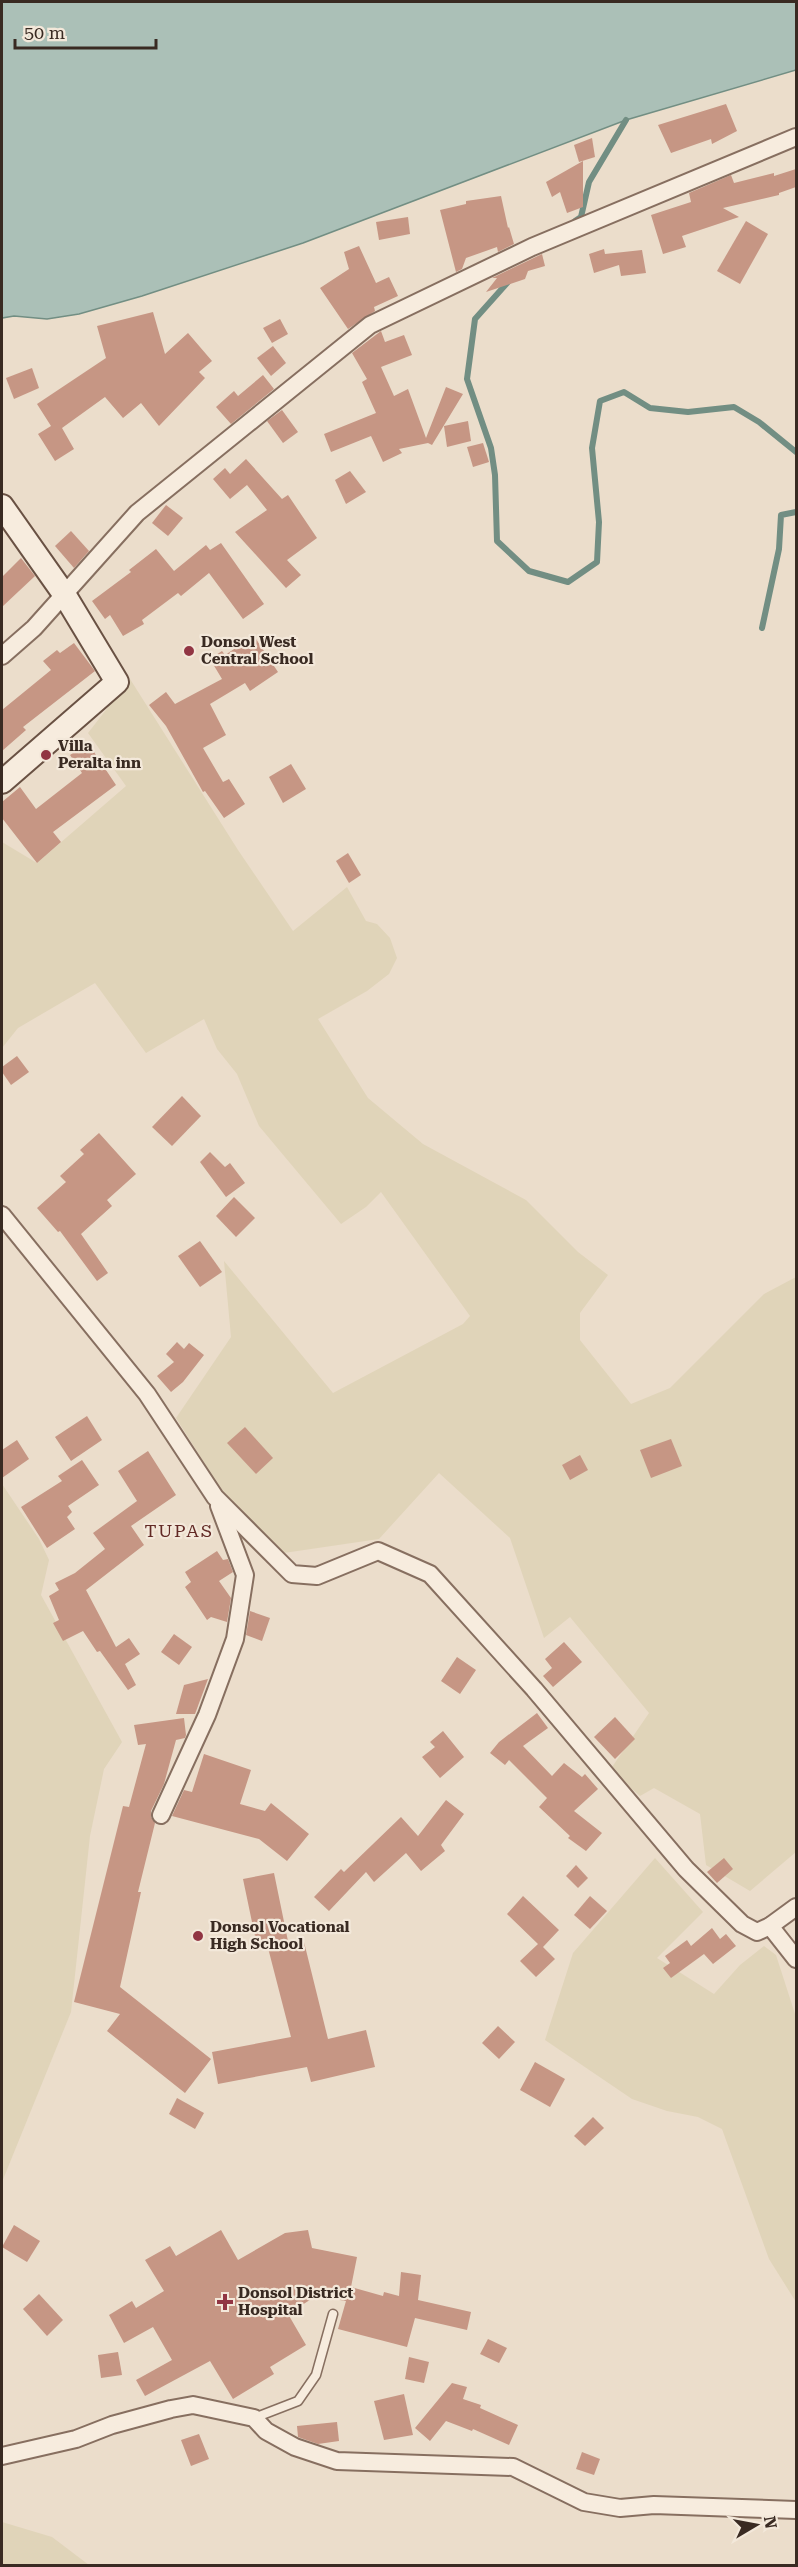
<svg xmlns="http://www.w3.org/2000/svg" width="798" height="2567" font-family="'Roboto Serif',serif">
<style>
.farmland{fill:#e0d4b9}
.water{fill:#abc0b7;stroke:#728e83;stroke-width:1.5}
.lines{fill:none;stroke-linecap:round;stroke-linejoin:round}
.stream{stroke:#728e83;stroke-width:6}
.building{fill:#c69684}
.service-casing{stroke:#876f60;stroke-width:11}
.minor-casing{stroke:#876f60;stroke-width:20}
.secondary-casing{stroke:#695143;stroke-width:26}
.service{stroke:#f7ecde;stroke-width:8}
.minor{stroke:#f7ecde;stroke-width:16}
.secondary{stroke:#f7ecde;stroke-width:22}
.poi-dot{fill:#913543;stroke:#f3e8da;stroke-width:2}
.labels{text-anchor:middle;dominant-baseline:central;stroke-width:4.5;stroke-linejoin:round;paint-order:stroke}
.poi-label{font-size:15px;font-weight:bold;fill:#392a22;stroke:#f3e8da;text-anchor:start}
.quarter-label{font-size:18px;letter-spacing:1.5px;fill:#622925;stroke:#f3e8da}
</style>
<rect width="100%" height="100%" fill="#ebddcb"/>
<!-- farmland -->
<g class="farmland">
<path d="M130,679L238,850L293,931L347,887L366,921L377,924L390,938L397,958L389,974L367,991L318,1019L368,1098L423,1144L526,1200L578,1252L608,1275L580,1313V1340L631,1404L670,1388L764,1294L796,1277V1852L750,1891L706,1865L700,1814L654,1788L640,1796L610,1770L649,1713L570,1617L544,1638L510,1538L439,1473L379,1539L277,1554L236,1510L220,1488L176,1418L231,1337L224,1261L333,1393L463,1324L470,1316L381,1192L366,1207L341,1224L259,1126L237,1074L217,1049L204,1019L146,1053L95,983L18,1028L2,1048V842L37,863L126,786L88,733Z"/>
<path d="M2,1484L39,1539L49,1560L41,1595L122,1742L104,1769L90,1836L71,2012L2,2182Z"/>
<path d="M655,1858L703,1912L657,1958L714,1994L740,1965L764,1946L776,1955L796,2017V2302L769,2259L722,2129L698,2117L667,2111L632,2099L545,2040L573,1953Z"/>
<path d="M2,2522L52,2537L89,2565H2Z"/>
</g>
<!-- water -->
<path class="water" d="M2,2H796V70L626,120L303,243L142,296L79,314L47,319L14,316L2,318Z"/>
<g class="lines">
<!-- stream -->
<g class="stream">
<path d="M575,221L581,217L589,182L626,120"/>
<path d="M508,282L475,319L467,379L491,448L495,475L497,541L529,571L568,582L597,562L599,522L592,448L600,401L624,392L650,408L688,412L734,407L759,422L796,452"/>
<path d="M762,628L779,549L781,515L796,512"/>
</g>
</g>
<!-- building -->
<g class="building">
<path d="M726,104L737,131L712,144L711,139L671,153L658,125Z"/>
<path d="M592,138L595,157L579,162L574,145Z"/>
<path d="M583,161V207L567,213L560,192L552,197L546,182Z"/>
<path d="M796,169V187L779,193V195L723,208L739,217L682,236L686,247L663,254L651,215L691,202L689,193L731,175L734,183L774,173V176Z"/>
<path d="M501,196L508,228L509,227L514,244L498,252L497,247L466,258L462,269L456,272L440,210L466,204V201Z"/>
<path d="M408,217L410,234L379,240L376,222Z"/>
<path d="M746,221L768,234L740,284L717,271Z"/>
<path d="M359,246L376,283L389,277L398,296L374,307L375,311L348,329L320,288L349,269L344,252Z"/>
<path d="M604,249L605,254L642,250L646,273L621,276L619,265L594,273L589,254Z"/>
<path d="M542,254L545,266L528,271L525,279L486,292L497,278H492Z"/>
<path d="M153,312L165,354L188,333L212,361L199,372L205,378L159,426L141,403L123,418L105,397L62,428L74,449L55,461L38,434L51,426L37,404L106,358L97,326Z"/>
<path d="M280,319L288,334L272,343L263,328Z"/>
<path d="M381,331L385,342L404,335L412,355L381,367L394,396L408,389L426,438L446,387L463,394L432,445L428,443L399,449L402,453L383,462L371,436L331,452L324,434L376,413L362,382L367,379L352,353Z"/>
<path d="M273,346L286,363L271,376L257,358Z"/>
<path d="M32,368L39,388L14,399L6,378Z"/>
<path d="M263,375L274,389L231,424L216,407L234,391L238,396Z"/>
<path d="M282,410L298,432L283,443L267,421Z"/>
<path d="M468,421L471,441L447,447L444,426Z"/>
<path d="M483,443L489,462L473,467L467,447Z"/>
<path d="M246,459L282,499L288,495L317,538L287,560L301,575L286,588L235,532L267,510L247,485L230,499L213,479L225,468L230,474Z"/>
<path d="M350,471L366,492L346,504L335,480Z"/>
<path d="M166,505L183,518L168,536L152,523Z"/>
<path d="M71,531L89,551L74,568L55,546Z"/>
<path d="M221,543L264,604L243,619L209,573L181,596L178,593L142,620L144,624L123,636L110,615L105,619L92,601L131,572L129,570L156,549L174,571L206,545L210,550Z"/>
<path d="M21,558L35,576L2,607V577Z"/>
<path d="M254,636L278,672L250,691L245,683L210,704L226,735L203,748L223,782L229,779L245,804L224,818L205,791L203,792L166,726L149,705L166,692L175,704L222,679L210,659L222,651L225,655Z"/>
<path d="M74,643L95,671L23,727L26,730L2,751V710L51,670L43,661L57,650L60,653Z"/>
<path d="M88,743L116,785L53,832L61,842L37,863L2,818V802L20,787L36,809L82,773L70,755Z"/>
<path d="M291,764L306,789L283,803L269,777Z"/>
<path d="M348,853L361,875L349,883L336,861Z"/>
<path d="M17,1056L29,1072L11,1085L2,1072V1067Z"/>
<path d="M182,1096L201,1116L172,1146L152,1127Z"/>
<path d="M99,1133L136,1174L107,1200L112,1206L81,1234L108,1273L97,1281L60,1231L58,1232L37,1208L66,1182L60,1176L84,1154L80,1150Z"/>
<path d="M210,1152L225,1167L230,1163L245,1183L226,1197L200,1162Z"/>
<path d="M234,1197L255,1218L236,1237L216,1216Z"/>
<path d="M200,1241L222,1272L200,1287L178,1256Z"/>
<path d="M177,1342L184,1349L189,1343L204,1355L183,1382L171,1392L157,1376L174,1362L166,1354Z"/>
<path d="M87,1416L102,1440L71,1461L55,1437Z"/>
<path d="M245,1427L273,1458L256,1474L227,1443Z"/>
<path d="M671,1439L682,1466L651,1478L640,1450Z"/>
<path d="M17,1440L29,1459L2,1478V1450Z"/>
<path d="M148,1451L176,1495L131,1526L144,1545L86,1590L116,1647L129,1638L140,1654L125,1664L136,1685L128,1690L100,1651L97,1652L83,1631L63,1641L53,1623L59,1620L49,1596L59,1590L55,1583L75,1573L105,1549L93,1533L137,1501L118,1471Z"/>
<path d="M580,1455L588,1470L570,1480L562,1465Z"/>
<path d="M82,1460L99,1485L68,1506L72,1512L67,1517L75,1529L47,1548L21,1507L62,1481L58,1476Z"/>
<path d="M217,1551L223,1560L228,1559L233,1572L219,1581L231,1598L227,1622L211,1617L207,1620L185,1587L191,1582L185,1572Z"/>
<path d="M250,1611L270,1618L262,1641L246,1635Z"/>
<path d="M174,1634L192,1647L179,1665L161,1652Z"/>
<path d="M564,1642L582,1662L553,1687L543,1676L552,1668L545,1659Z"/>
<path d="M457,1657L476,1670L460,1694L441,1681Z"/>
<path d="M208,1679L195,1714H176L184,1685Z"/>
<path d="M537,1713L548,1728L523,1746L552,1776L564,1763L582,1777L585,1774L598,1789L574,1811L602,1833L586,1851L568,1838L570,1836L539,1807L547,1798L509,1760L505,1765L490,1753L499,1742Z"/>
<path d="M615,1717L635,1739L615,1759L594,1737Z"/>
<path d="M184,1718L186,1735L185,1738L176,1740L164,1784L151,1811V1817L155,1823L138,1892H141L120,1987L211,2059L185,2093L107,2031L120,2014L74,2002L123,1806L129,1807L146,1744L138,1745L134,1725Z"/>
<path d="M443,1731L464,1757L440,1778L422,1757L435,1747L430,1742Z"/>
<path d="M204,1754L251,1770L240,1804L265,1811L271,1803L309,1834L287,1861L259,1839L172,1816L184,1790L192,1792Z"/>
<path d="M446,1800L464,1814L441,1845L445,1851L421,1871L406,1853L374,1882L366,1872L329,1911L314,1897L341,1869L344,1872L401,1817L418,1836Z"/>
<path d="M724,1858L733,1869L717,1883L707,1872Z"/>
<path d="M576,1865L588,1878L578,1888L566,1876Z"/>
<path d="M274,1873L289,1946L304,1942L328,2039L366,2030L375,2067L311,2082L307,2067L218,2084L212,2052L291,2037L267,1944L257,1946L243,1879Z"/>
<path d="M523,1896L559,1930L543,1947L555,1959L536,1977L520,1961L538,1944L507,1914Z"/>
<path d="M590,1896L607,1911L590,1929L574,1915Z"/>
<path d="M712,1928L720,1939L726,1934L736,1946L713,1964L704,1954L671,1978L663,1968L670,1963L665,1956L687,1940L691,1946Z"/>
<path d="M498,2026L515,2042L499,2059L482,2043Z"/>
<path d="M535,2062L565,2079L550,2107L520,2090Z"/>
<path d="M177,2098L204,2113L195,2129L169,2114Z"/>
<path d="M593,2117L604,2128L585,2146L574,2136Z"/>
<path d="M14,2225L40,2241L27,2262L2,2247Z"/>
<path d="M221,2230L238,2260L285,2233L308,2230L312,2248L357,2257L351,2287L383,2296L384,2292L399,2296L401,2272L421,2275L418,2300L471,2312L467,2330L415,2318L407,2347L338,2329L346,2301L316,2296L288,2314L306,2345L270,2367L274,2374L233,2399L210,2361L145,2396L136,2380L172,2360L153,2327L124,2343L109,2315L132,2301L136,2308L164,2291L145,2260L170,2246L176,2256Z"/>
<path d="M39,2294L63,2320L47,2336L23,2309Z"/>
<path d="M488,2339L507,2348L499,2363L480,2354Z"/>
<path d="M118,2352L122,2375L101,2378L98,2355Z"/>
<path d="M409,2357L429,2362L424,2383L405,2379Z"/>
<path d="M452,2383L467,2387L463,2399L481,2405L480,2408L518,2425L509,2445L473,2429L472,2431L446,2421L430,2441L415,2428Z"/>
<path d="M404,2394L413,2435L384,2440L374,2401Z"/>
<path d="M337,2422L339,2441L318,2444L298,2437L297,2426Z"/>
<path d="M199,2434L209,2459L191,2466L181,2440Z"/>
<path d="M582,2452L600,2459L594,2475L576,2469Z"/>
</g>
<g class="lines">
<defs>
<path id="service" d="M254,2418L298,2401L316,2375L333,2314"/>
<g id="minor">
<path d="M2,656L34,628L137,513L370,325L532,247L796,137"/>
<path d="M2,1215L147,1394L215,1497L292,1574L317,1576L378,1551L430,1574L534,1689L686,1869L742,1924L757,1932L770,1926L796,1907"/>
<path d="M161,1815L207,1715L235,1639L245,1575L219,1506"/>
<path d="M770,1926L796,1959"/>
<path d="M2,2456L76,2439L112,2425L171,2409L193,2405L254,2418L266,2431L295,2447L337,2461L513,2467L584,2502L620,2508L654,2505L796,2510"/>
</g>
<path id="secondary" d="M2,506L64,594L117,682L2,782"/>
</defs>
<!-- service casing -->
<use href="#service" class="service-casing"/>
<!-- minor casing -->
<use href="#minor" class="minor-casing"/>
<!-- secondary casing -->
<use href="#secondary" class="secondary-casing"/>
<!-- service -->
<use href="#service" class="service"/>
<!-- minor -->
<use href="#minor" class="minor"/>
<!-- secondary -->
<use href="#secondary" class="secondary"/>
</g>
<!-- markers -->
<g class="poi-dot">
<circle cx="189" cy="651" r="6"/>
<circle cx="46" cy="755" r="6"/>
<circle cx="198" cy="1936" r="6"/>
<path d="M222 2293h6v6h6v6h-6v6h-6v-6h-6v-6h6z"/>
</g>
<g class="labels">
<!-- poi labels -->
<g class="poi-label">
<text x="201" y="642">Donsol West<tspan x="201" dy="17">Central School</tspan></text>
<text x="58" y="746">Villa<tspan x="58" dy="17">Peralta inn</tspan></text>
<text x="210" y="1927">Donsol Vocational<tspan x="210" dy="17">High School</tspan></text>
<text x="238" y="2293">Donsol District<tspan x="238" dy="17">Hospital</tspan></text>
</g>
<!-- quarter labels -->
<g class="quarter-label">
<text x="179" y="1530">TUPAS</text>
</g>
</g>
<!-- border -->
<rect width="798" height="2567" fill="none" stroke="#392a22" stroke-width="6"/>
<!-- north arrow -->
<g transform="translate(756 2525) rotate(80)" stroke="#f3e8da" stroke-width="4.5" paint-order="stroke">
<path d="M0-4.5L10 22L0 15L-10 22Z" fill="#392a22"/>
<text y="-9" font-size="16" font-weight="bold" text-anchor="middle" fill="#392a22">N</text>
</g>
<!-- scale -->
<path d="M15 39v9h141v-9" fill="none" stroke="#392a22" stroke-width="3"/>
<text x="24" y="39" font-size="18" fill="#392a22" stroke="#f3e8da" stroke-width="4.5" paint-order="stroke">50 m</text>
</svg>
